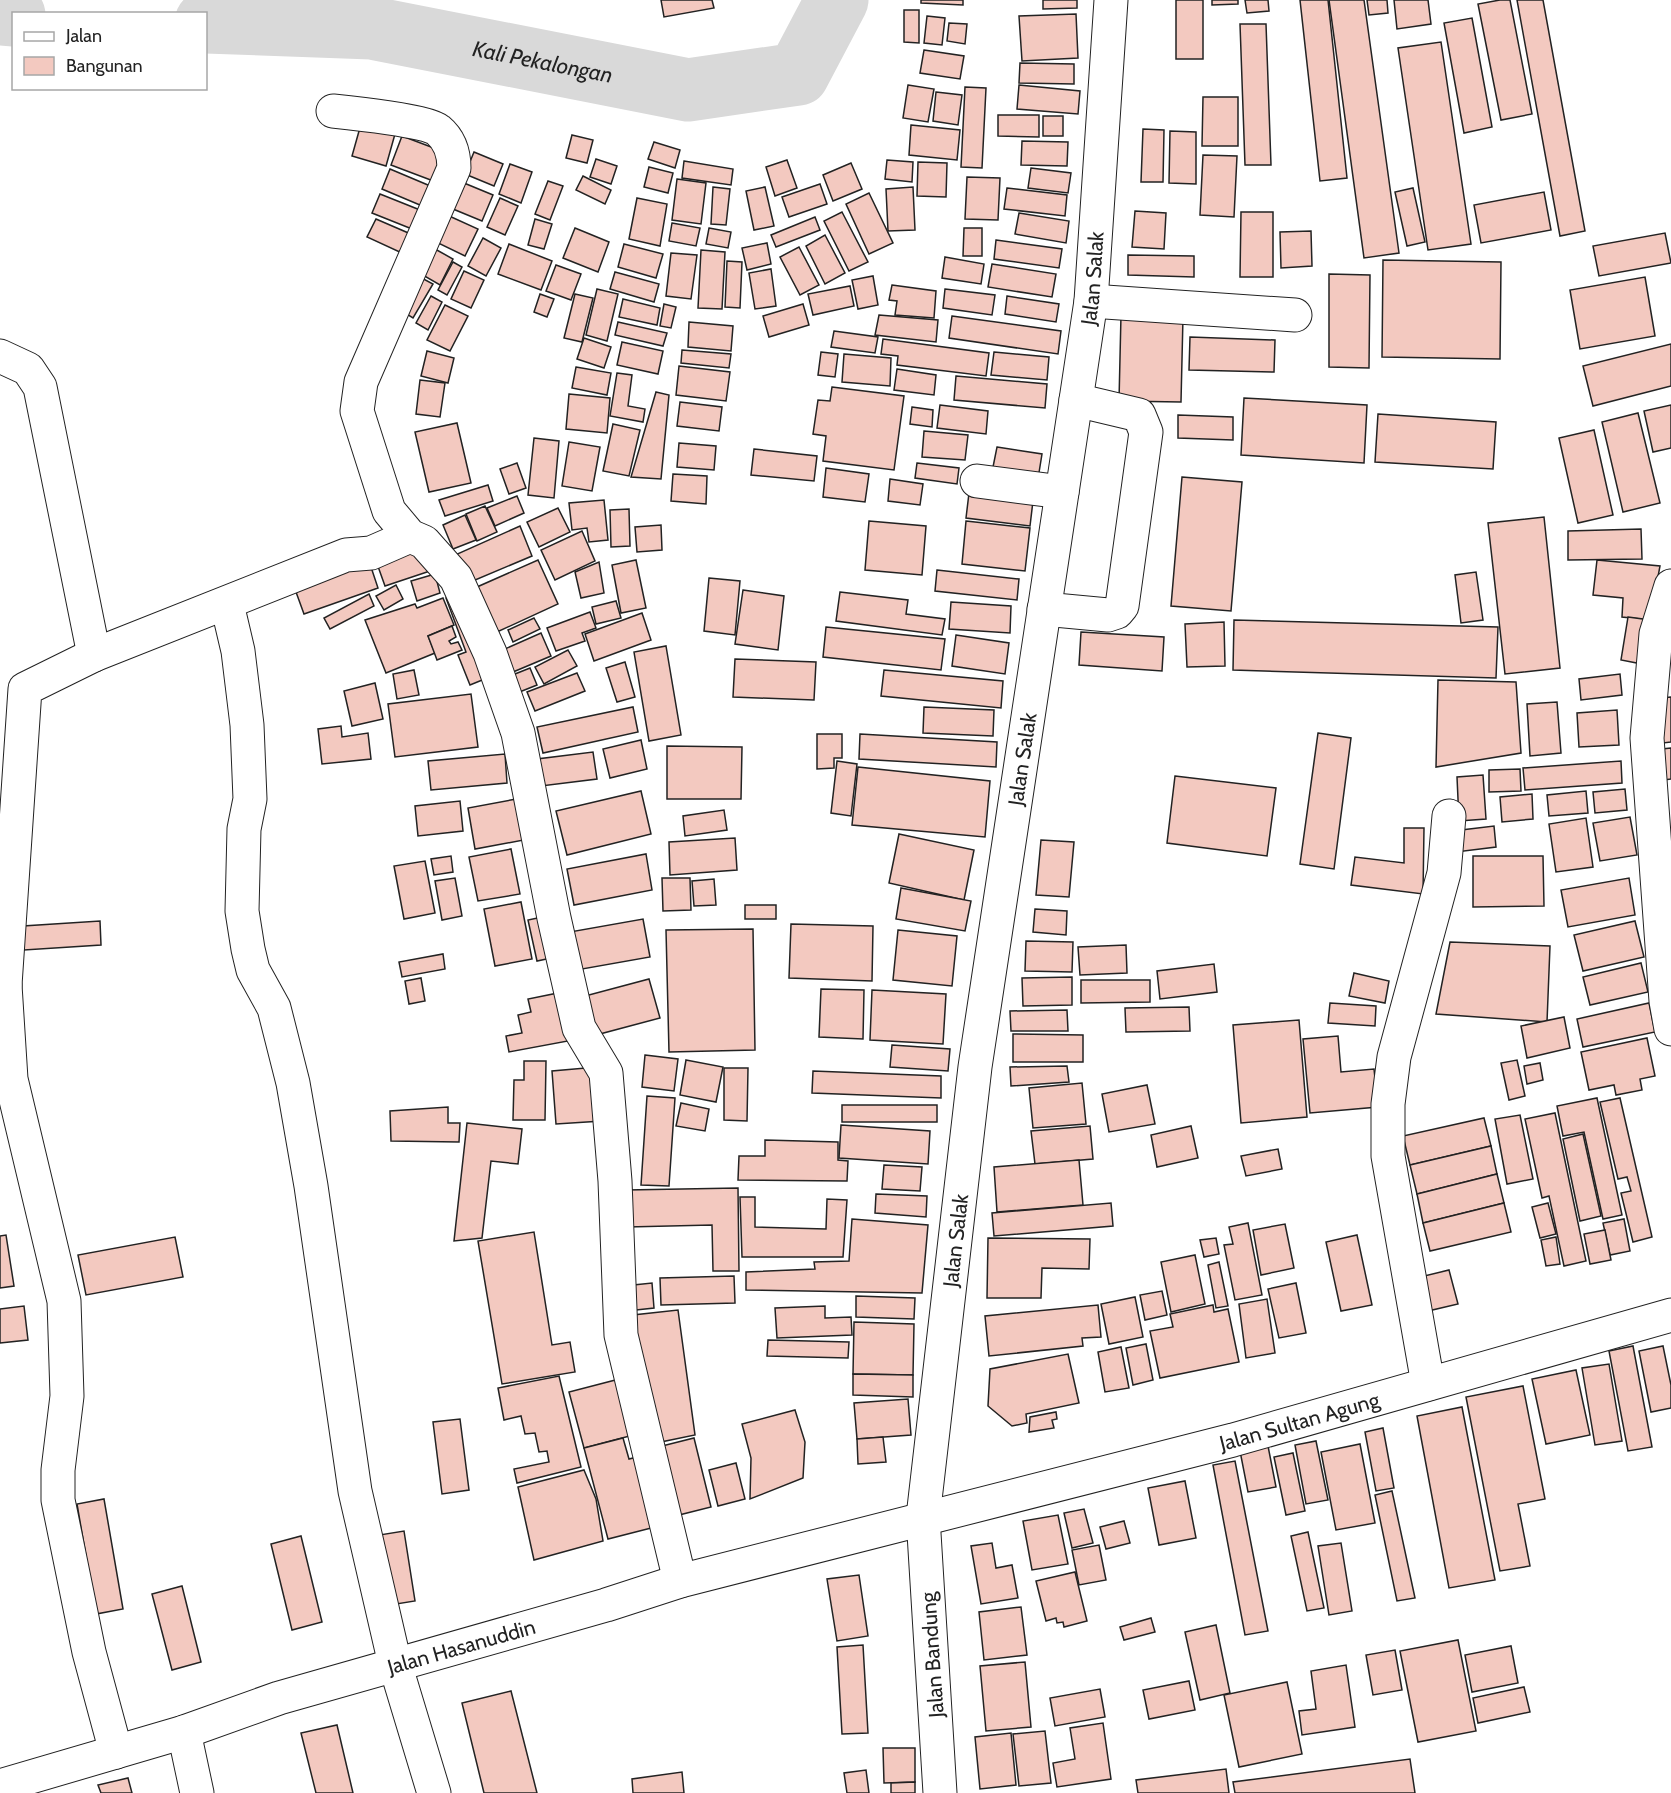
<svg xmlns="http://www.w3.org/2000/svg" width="1671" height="1793" font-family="Cabin,sans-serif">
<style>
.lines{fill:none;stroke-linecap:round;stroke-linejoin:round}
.river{stroke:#d9d9d9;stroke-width:63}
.building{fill:#f3c9c0;stroke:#222;stroke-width:1.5}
.minor-casing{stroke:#222;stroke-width:35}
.major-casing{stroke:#222;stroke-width:35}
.minor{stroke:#fff;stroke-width:33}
.major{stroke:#fff;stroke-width:33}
.labels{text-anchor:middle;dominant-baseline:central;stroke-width:4.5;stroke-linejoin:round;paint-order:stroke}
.street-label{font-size:21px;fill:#222;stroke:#fff}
.water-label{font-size:22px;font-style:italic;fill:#222;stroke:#fff}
</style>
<rect width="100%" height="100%" fill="#fff"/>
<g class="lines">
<!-- river -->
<g class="river">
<path d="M0,14L14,15"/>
<path id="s1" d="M206,22L372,28L688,90L798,74L837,0"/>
</g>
</g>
<!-- building -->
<g class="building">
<path d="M661,0H712L714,8L664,17Z"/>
<path d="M921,0H963V5L921,3Z"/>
<path d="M1043,0H1077V8L1043,9Z"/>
<rect x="1176" y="0" width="27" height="59"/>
<path d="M1212,0H1238V4L1212,5Z"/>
<path d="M1245,0H1268L1269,11L1247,13Z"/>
<path d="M1300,0H1328L1347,178L1320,181Z"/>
<path d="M1329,0H1364L1399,253L1364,258Z"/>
<path d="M1367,0H1387L1388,13L1369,15Z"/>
<path d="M1394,0H1428L1431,24L1397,29Z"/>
<path d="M1500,0H1510L1532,114L1501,120L1478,4Z"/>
<path d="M1517,0H1543L1585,231L1560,236Z"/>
<path d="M904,10H919V43L904,42Z"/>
<path d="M1076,14L1078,58L1022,61L1019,16Z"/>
<path d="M927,16L945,18L942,45L924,43Z"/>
<path d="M1472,18L1492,127L1464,133L1444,23Z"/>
<path d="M949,23L967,24L965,44L947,41Z"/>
<path d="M1240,24H1266L1271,165H1245Z"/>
<path d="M1441,42L1471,244L1428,250L1398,48Z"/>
<path d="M924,50L964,56L960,79L920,73Z"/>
<path d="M1020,63L1074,64V84L1019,83Z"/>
<path d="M908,85L934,89L928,122L903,118Z"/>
<path d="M1019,85L1080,91L1078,114L1017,109Z"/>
<path d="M965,87L986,88L982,168L961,167Z"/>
<path d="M936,92L962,95L958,125L933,121Z"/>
<path d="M1203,97H1238V146H1202Z"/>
<path d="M998,115H1039V137L998,136Z"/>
<rect x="1043" y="116" width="20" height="20"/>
<path d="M361,124L395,134L386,166L352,156Z"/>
<path d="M911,125L960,130L957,160L909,155Z"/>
<path d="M1143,129L1164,130L1163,182H1141Z"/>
<path d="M1170,131L1196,132V184L1169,183Z"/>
<path d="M572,135L593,140L587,163L566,158Z"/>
<path d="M402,136L447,153L436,182L391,165Z"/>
<path d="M1022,141L1068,142L1067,166L1021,165Z"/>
<path d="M654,142L680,150L675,168L648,159Z"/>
<path d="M474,152L503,164L494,186L465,174Z"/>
<path d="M1203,155L1237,156L1234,217L1200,215Z"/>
<path d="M596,159L617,166L611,184L590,177Z"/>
<path d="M787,160L797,188L775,196L766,167Z"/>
<path d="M887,160L913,162L912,182L885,179Z"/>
<path d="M684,161L733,169L731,185L682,178Z"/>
<path d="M918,162L947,163L946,197L917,196Z"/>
<path d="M851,163L862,189L833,201L823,175Z"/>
<path d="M510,164L532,172L521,203L499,194Z"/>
<path d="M649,167L673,173L668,193L644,187Z"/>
<path d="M1031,168L1071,173L1068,193L1028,188Z"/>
<path d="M390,169L435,188L427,208L382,189Z"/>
<path d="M583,176L611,190L605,204L576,190Z"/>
<path d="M967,177L1000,178L998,220L965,219Z"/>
<path d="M677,179L706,183L701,224L672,220Z"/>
<path d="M548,181L563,186L550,220L535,214Z"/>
<path d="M464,183L493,195L482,221L453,209Z"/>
<path d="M820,184L827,204L789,217L782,197Z"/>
<path d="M713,187L730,189L726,225L711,224Z"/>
<path d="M765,187L774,226L754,230L746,191Z"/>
<path d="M913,187L915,230L888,231L886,189Z"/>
<path d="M1007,188L1067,195L1065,216L1004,209Z"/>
<path d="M1413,188L1425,242L1407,246L1395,192Z"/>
<path d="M1544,192L1551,230L1481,243L1474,205Z"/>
<path d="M869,193L893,243L869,254L846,204Z"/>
<path d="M380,194L425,212L417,231L372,213Z"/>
<path d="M500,198L518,206L505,235L487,227Z"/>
<path d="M637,198L667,204L660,246L629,239Z"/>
<path d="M1135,211L1166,213L1164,249L1132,247Z"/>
<path d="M842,212L868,262L849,271L824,221Z"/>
<path d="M1241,212H1273V277H1240Z"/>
<path d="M1019,213L1069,221L1066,243L1015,234Z"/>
<path d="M447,215L478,229L465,256L436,242Z"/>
<path d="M815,217L820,230L776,247L771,235Z"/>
<path d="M376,219L413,235L404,254L367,237Z"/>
<path d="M535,219L552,224L544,249L528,245Z"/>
<path d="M672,223L700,228L696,246L669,241Z"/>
<path d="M575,228L609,242L598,272L563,258Z"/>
<path d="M709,228L731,232L728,248L706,244Z"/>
<path d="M964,228H982V256H963Z"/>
<path d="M1311,231L1312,266L1281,268L1280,232Z"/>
<path d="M1665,233L1671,263L1599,276L1593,246Z"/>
<path d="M825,235L845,273L825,284L806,246Z"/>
<path d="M483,238L501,248L486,276L468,266Z"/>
<path d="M996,240L1062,249L1059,268L994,259Z"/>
<path d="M767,243L771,264L747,270L742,248Z"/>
<path d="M509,244L552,261L541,290L498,274Z"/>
<path d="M624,244L663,254L656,278L618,267Z"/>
<path d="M799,247L819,285L800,295L780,257Z"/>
<path d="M435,249L453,259L440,285L421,274Z"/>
<path d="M701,250L725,252L722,309L698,308Z"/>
<path d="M671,253L697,255L691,299L666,296Z"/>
<path d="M1128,255L1194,256V277L1128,275Z"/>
<path d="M945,257L984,264L981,284L942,278Z"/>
<path d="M1383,260L1501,262L1500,359L1382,357Z"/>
<path d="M727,261L742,262L740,308L725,307Z"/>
<path d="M453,262L462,267L447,295L438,290Z"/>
<path d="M992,264L1056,274L1052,297L988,287Z"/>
<path d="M556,265L581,274L571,300L546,291Z"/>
<path d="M771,269L776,306L755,309L749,273Z"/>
<path d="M464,271L484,280L471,308L451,299Z"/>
<path d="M615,272L659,284L654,302L610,289Z"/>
<path d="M1329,274L1370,275L1369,368L1329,367Z"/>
<path d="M416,275L433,284L413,318L397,308Z"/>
<path d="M873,276L878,305L858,309L852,280Z"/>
<path d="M1645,277L1655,336L1580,349L1570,290Z"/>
<path d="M892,285L936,291L934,318L895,315L897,301L889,300Z"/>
<path d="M850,286L854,306L813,315L808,294Z"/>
<path d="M597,289L618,294L607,341L586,335Z"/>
<path d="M945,289L995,295L992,315L943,308Z"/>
<path d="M540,294L554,299L547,317L534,312Z"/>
<path d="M575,294L593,298L582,342L564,338Z"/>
<path d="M431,296L442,302L428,330L416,323Z"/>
<path d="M1007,296L1059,304L1056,322L1005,314Z"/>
<path d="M623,299L660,308L657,325L619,317Z"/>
<path d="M664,304L676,307L671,328L660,326Z"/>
<path d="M803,304L809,325L769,337L763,316Z"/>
<path d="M445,305L468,316L450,351L427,340Z"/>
<path d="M879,315L938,320L936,342L875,335Z"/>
<path d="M1121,315L1183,317L1181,402L1119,401Z"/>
<path d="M952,316L1061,331L1058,354L949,338Z"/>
<path d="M618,322L667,333L663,346L615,335Z"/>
<path d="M689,322L733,326L731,351L688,347Z"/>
<path d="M834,331L878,337L875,353L831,347Z"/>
<path d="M1190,337L1275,340L1274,372L1189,370Z"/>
<path d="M584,338L611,347L604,368L577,359Z"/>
<path d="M883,339L989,353L986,376L897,365L898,356L881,354Z"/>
<path d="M622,342L663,351L658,374L617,365Z"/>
<path d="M1671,344V386L1593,406L1583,366Z"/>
<path d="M682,350L731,354L729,368L681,363Z"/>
<path d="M427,351L454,358L448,383L421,376Z"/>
<path d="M821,352L838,354L835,377L818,375Z"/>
<path d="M994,352L1049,357L1047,380L991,375Z"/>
<path d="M844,354L891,358L890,386L842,382Z"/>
<path d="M679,366L730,372L726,401L676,395Z"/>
<path d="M576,367L611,373L607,395L572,388Z"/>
<path d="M897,369L936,375L934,395L894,390Z"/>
<path d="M617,373L632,375L628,406L645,409L643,422L610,416Z"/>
<path d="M956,376L1047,384L1045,408L954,400Z"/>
<path d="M420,380L445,383L440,417L416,414Z"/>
<path d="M832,387L904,396L894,470L823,461L826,436L813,434L818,400L830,401Z"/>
<path d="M656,392L669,395L661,479L631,477Z"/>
<path d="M569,394L610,398L607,433L566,429Z"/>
<path d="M1244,398L1367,405L1364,463L1241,455Z"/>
<path d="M680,402L722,407L719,431L677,426Z"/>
<path d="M940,405L988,411L986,434L937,428Z"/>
<path d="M1671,405V448L1653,452L1644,411Z"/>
<path d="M912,407L933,410L932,427L910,424Z"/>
<path d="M1638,413L1660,503L1623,512L1602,422Z"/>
<path d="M1378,414L1496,422L1493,469L1375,462Z"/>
<path d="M1178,415L1233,417V440L1178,438Z"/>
<path d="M457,423L471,483L429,492L415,432Z"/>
<path d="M613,424L640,430L629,476L603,471Z"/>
<path d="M1594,430L1613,515L1578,523L1559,438Z"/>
<path d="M924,431L968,435L965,460L922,457Z"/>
<path d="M534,438L559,441L554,498L528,495Z"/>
<path d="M569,442L600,447L592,491L562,486Z"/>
<path d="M679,443L716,446L714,470L677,467Z"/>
<path d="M997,447L1042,454L1037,485L991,477Z"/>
<path d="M754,449L817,456L814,481L751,475Z"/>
<path d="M517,463L526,488L509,494L500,469Z"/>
<path d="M917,463L959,468L957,484L915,478Z"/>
<path d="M826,468L869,474L865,502L823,497Z"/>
<path d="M673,474L707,476L706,504L671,501Z"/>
<path d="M1182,477L1242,482L1231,611L1171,606Z"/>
<path d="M890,479L923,484L920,505L888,501Z"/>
<path d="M488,485L493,501L445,516L439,500Z"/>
<path d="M969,493L1033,501L1030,526L966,518Z"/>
<path d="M517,496L524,513L495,526L487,508Z"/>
<path d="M604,500L608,540L589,542L587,528L572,530L569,503Z"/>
<path d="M485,506L497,532L477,541L466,514Z"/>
<path d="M558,508L570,532L539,547L527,522Z"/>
<path d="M629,509L630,546L611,547L610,510Z"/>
<path d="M465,515L476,540L453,549L443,525Z"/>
<path d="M1544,517L1560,668L1505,674L1488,523Z"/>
<path d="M869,521L926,526L922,575L865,570Z"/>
<path d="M966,521L1030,528L1025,571L962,564Z"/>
<path d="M661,525L662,550L637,552L635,527Z"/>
<path d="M520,526L532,556L468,583L455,555Z"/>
<path d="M1641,529L1642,559L1568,560V531Z"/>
<path d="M582,531L595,561L555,580L541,550Z"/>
<path d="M420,543L430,571L385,586L375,558Z"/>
<path d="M367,555L378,588L304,614L292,581Z"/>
<path d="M538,560L558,604L497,632L477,587Z"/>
<path d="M636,560L646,608L621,613L612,565Z"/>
<path d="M1597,560L1660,566L1650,620L1622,617L1623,598L1593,595Z"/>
<path d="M599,562L604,593L581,598L575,572Z"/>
<path d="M937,570L1019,579L1017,600L935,591Z"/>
<path d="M1476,572L1483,620L1461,623L1455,575Z"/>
<path d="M435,574L440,593L417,601L411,581Z"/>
<path d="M709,578L740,581L735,635L704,631Z"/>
<path d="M396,585L403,599L384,610L376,596Z"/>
<path d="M743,590L784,596L778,650L735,644Z"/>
<path d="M840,592L908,600L906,614L945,619L942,635L836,621Z"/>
<path d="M460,593L492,676L470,685L458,655L466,652L446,598Z"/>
<path d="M369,594L374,606L330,629L324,618Z"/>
<path d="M443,598L454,625L428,636L435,653L386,673L365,620L415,604L417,608Z"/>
<path d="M616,601L621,618L596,624L592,607Z"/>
<path d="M951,602L1011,606L1010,633L949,629Z"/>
<path d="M590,612L596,628L582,633L585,641L556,651L547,628Z"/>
<path d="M642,613L651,640L594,661L585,634Z"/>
<path d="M1628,617L1650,620L1642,664L1621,660Z"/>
<path d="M534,618L540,629L513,642L508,630Z"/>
<path d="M1234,620L1498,627L1496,678L1233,670Z"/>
<path d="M1224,622L1225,666L1187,667L1185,624Z"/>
<path d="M452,626L456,637L449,641L451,644L458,642L462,650L437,660L428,636Z"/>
<path d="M826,627L945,639L941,670L823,657Z"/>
<path d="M1081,632L1164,637L1162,671L1079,665Z"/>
<path d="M541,633L551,656L506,675L496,653Z"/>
<path d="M956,635L1009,643L1005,674L952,666Z"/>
<path d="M666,646L681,735L649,741L634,652Z"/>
<path d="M568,650L577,666L544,684L535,667Z"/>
<path d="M735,659L816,662L814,700L733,697Z"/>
<path d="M625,662L635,697L617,702L606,668Z"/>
<path d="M530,668L537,685L517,693L510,676Z"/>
<path d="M414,670L419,695L397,699L393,674Z"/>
<path d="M884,670L1003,681L1001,708L881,696Z"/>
<path d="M577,673L585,691L535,711L527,692Z"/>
<path d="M1620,674L1622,695L1581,700L1579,679Z"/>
<path d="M1438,680L1516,682L1521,753L1436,767Z"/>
<path d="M375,683L383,719L352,726L344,691Z"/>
<path d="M471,694L478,747L395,757L388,704Z"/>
<path d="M1671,697V742L1663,743L1661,698Z"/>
<path d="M1557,702L1561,753L1530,756L1527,704Z"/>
<path d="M633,707L638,732L543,753L537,727Z"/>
<path d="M924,707L994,710L993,736L923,733Z"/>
<path d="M1617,710L1619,745L1579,747L1577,713Z"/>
<path d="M341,726L342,737L368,733L371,759L322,764L318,729Z"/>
<path d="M1318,733L1351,738L1334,869L1300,864Z"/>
<path d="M817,734H842V758H834V768L817,769Z"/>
<path d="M860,734L997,742L996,767L859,759Z"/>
<path d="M641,740L647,769L610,778L603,749Z"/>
<path d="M667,746L742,747L741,799H667Z"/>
<path d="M1671,748V779L1664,780L1662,749Z"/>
<path d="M593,752L597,779L541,786L537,759Z"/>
<path d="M505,754L507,783L431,790L428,761Z"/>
<path d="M837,761L857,764L851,816L831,813Z"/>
<path d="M1621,761L1622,783L1525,790L1523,768Z"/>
<path d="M858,767L990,781L985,837L852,825Z"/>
<path d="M1520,769L1521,791L1489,792V770Z"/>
<path d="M1483,775L1486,819L1459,821L1457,777Z"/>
<path d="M1175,776L1276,788L1267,856L1167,843Z"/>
<path d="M1625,789L1627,810L1595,813L1593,792Z"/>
<path d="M641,791L651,834L567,855L556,811Z"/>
<path d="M1586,791L1588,813L1549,816L1547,795Z"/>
<path d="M1532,794L1533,819L1502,822L1500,797Z"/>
<path d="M522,798L529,839L475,849L468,808Z"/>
<path d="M460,801L463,831L418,836L415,806Z"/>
<path d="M724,810L727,830L685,836L683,816Z"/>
<path d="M1630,817L1637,855L1600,861L1593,823Z"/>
<path d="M1586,818L1593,867L1556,872L1549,824Z"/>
<path d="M1494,826L1496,847L1456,852L1453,831Z"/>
<path d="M1404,828H1424L1423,894L1351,885L1355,857L1404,863Z"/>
<path d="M899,834L974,850L964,900L889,883Z"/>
<path d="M735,838L737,870L670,875L669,842Z"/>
<path d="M1041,840L1074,842L1069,897L1036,895Z"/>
<path d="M511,849L520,894L478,901L469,857Z"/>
<path d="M646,854L652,890L574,905L567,869Z"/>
<path d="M451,856L453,872L434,875L431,859Z"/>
<path d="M1473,856H1543L1544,906L1473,907Z"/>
<path d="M425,861L435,913L404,919L394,866Z"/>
<path d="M455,878L462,916L442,920L435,881Z"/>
<path d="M662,878H690L691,910L663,911Z"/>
<path d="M1629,878L1635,915L1568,927L1561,890Z"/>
<path d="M714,879L716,905L694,906L692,881Z"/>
<path d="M901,888L971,901L965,931L896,919Z"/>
<path d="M521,902L532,959L495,966L484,909Z"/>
<rect x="745" y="905" width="31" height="14"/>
<path d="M1035,909L1067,911L1066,935L1033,932Z"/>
<path d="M547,916L556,957L537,961L528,920Z"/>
<path d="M643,919L650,957L571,971L564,933Z"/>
<path d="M100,921L101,945L24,950L23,926Z"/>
<path d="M1635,921L1644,957L1583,971L1574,935Z"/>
<path d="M791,924L873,926L872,981L789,978Z"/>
<path d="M753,929L755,1050L669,1052L666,930Z"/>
<path d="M898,930L957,936L952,986L893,980Z"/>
<path d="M1026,941L1073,942L1072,972L1025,971Z"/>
<path d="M1450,942L1550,946L1547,1022L1436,1014Z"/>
<path d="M1126,945L1127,973L1080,975L1078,947Z"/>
<path d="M443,954L445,969L402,977L399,962Z"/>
<path d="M1641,963L1648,992L1590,1005L1583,977Z"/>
<path d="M1214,964L1217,992L1160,999L1157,971Z"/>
<path d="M1354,973L1389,981L1385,1003L1349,996Z"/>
<path d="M1072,977V1005L1023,1006L1022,978Z"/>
<path d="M421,978L425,1001L409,1004L405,981Z"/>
<path d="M649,979L660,1018L596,1035L585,996Z"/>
<path d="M1081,980H1150V1002L1081,1003Z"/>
<path d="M821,989L864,990L863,1039L819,1037Z"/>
<path d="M872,990L946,994L943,1044L870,1040Z"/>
<path d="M558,993L568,1041L509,1052L506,1036L522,1033L518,1015L531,1012L528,999Z"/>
<path d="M1330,1003L1376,1006L1375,1026L1328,1023Z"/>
<path d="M1649,1003L1655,1032L1583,1047L1577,1019Z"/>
<path d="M1189,1007L1190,1031L1126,1032L1125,1008Z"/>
<path d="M1067,1010L1068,1031H1011L1010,1011Z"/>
<path d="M1564,1017L1570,1048L1527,1058L1521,1026Z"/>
<path d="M1299,1020L1307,1117L1241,1123L1233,1025Z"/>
<path d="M1013,1034L1083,1035V1062H1013Z"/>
<path d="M1338,1036L1341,1072L1374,1069L1378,1107L1310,1113L1303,1039Z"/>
<path d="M1647,1038L1655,1076L1640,1079L1642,1090L1616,1095L1614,1085L1589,1090L1581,1052Z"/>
<path d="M892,1045L950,1049L948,1071L890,1067Z"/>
<path d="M645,1055L678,1059L674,1091L642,1087Z"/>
<path d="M686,1060L723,1067L716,1102L680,1095Z"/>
<path d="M1517,1060L1525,1096L1509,1100L1501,1063Z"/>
<path d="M524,1061H546L545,1120H513L514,1080H524Z"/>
<path d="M1540,1063L1543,1080L1527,1084L1524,1066Z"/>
<path d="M1067,1066L1069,1082L1011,1086L1010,1067Z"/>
<path d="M597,1067L602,1121L556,1124L552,1071Z"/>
<path d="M724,1068H748L747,1121L724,1120Z"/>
<path d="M813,1071L941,1076V1098L812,1093Z"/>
<path d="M1082,1083L1086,1124L1033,1128L1029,1088Z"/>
<path d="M1147,1085L1155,1124L1109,1132L1102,1094Z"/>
<path d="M647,1096L675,1098L669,1186L641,1185Z"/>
<path d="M1597,1098L1622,1215L1603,1219L1584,1132L1563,1136L1557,1106Z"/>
<path d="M1620,1098L1652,1237L1633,1242L1621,1193L1631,1191L1627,1177L1618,1179L1600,1102Z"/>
<path d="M681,1103L709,1109L705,1131L676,1126Z"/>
<rect x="842" y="1105" width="95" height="17"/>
<path d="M448,1107V1123H460L459,1142L391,1141L390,1111Z"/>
<path d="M1555,1113L1586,1261L1564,1266L1549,1196L1542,1198L1525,1119Z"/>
<path d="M1520,1115L1533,1179L1507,1184L1495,1119Z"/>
<path d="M1484,1118L1491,1146L1410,1165L1403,1136Z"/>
<path d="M467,1123L522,1129L518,1164L491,1161L482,1238L454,1241Z"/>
<path d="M841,1125L930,1131L928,1164L839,1158Z"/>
<path d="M1090,1126L1093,1159L1035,1164L1031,1131Z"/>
<path d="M1191,1126L1198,1158L1157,1167L1151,1135Z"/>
<path d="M1583,1134L1601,1216L1580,1221L1563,1139Z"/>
<path d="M765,1140L838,1142V1160L848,1161L847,1181L738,1180L739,1156H765Z"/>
<path d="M1491,1146L1497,1174L1417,1194L1410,1165Z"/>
<path d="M1278,1149L1282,1169L1246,1176L1241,1156Z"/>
<path d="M1079,1160L1083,1205L997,1212L994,1167Z"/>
<path d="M884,1165L922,1167L920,1191L882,1189Z"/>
<path d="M1497,1174L1504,1203L1423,1223L1417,1194Z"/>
<path d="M738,1188L739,1271H713L712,1225L627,1227L626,1190Z"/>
<path d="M876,1194L927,1196L926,1217L875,1213Z"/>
<path d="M740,1197H755V1227L826,1229L827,1199L847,1200L843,1257H742Z"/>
<path d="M1111,1203L1113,1226L994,1236L992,1213Z"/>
<path d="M1504,1203L1511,1232L1430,1251L1423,1223Z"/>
<path d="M1548,1203L1556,1234L1540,1238L1532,1207Z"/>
<path d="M852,1219L928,1225L922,1293L746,1290V1272L815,1269L814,1262L849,1261Z"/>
<path d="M1624,1219L1630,1251L1610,1255L1603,1223Z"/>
<path d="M1248,1223L1262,1295L1235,1300L1224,1245L1233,1244L1229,1227Z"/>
<path d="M1285,1224L1294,1268L1261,1275L1253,1230Z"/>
<path d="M1605,1230L1611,1260L1590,1264L1584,1234Z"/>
<path d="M534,1232L552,1345L570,1342L575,1372L502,1384L478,1241Z"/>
<path d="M6,1235L14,1286L0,1288V1236Z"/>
<path d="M1357,1235L1372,1305L1341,1311L1326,1242Z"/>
<path d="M175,1237L183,1277L86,1295L78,1255Z"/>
<path d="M1556,1237L1560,1264L1546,1266L1541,1240Z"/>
<path d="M988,1238L1090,1239L1089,1269L1042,1268L1041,1298H987Z"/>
<path d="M1216,1238L1219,1254L1204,1257L1200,1240Z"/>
<path d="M1195,1255L1205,1304L1171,1312L1161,1262Z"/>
<path d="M1219,1262L1228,1306L1216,1308L1208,1265Z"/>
<path d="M1449,1270L1458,1304L1428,1311L1420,1277Z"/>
<path d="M734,1276L735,1303L661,1305L660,1278Z"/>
<path d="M652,1283L654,1308L627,1311L624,1286Z"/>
<path d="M1296,1283L1306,1333L1279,1338L1268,1289Z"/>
<path d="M1162,1291L1167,1315L1145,1320L1140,1295Z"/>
<path d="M856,1296L915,1298L914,1319L856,1317Z"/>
<path d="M1135,1297L1143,1337L1109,1344L1101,1304Z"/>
<path d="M1267,1299L1275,1353L1246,1358L1239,1304Z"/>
<path d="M1098,1305L1101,1337L1082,1338L1083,1346L989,1356L985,1316Z"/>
<path d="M1213,1305L1214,1312L1228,1309L1239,1362L1160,1378L1150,1331L1173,1327L1170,1314Z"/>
<path d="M24,1306L28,1340L0,1343V1309Z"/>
<path d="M825,1306V1318L851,1317L852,1335L777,1338L775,1308Z"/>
<path d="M678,1310L695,1435L651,1444L624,1316Z"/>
<path d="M854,1322L914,1324L913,1375L853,1374Z"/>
<path d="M768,1340L849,1342L848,1358L767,1356Z"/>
<path d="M1146,1344L1153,1380L1133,1385L1126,1348Z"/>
<path d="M1633,1346L1652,1447L1628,1451L1609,1351Z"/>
<path d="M1663,1346L1671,1385V1408L1651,1412L1639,1351Z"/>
<path d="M1121,1347L1129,1388L1105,1392L1098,1352Z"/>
<path d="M1068,1354L1079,1403L1026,1414L1027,1423L1012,1426L988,1406L990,1369Z"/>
<path d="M1609,1364L1622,1441L1595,1445L1582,1368Z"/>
<path d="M1576,1370L1590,1435L1546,1444L1532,1379Z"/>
<path d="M853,1374L913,1375V1397L853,1395Z"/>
<path d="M559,1376L581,1467L517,1483L514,1469L549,1462L547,1451L539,1452L535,1433L525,1434L521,1416L504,1420L498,1388Z"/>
<path d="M627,1377L641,1433L584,1448L569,1392Z"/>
<path d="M1523,1386L1545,1499L1518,1504L1530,1566L1500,1571L1466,1397Z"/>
<path d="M908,1399L911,1435L857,1439L854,1403Z"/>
<path d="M1462,1407L1495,1580L1449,1588L1417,1416Z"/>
<path d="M795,1410L805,1442L803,1478L750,1499L751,1458L742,1424Z"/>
<path d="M1056,1412L1057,1419L1052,1420L1054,1428L1029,1432L1030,1417Z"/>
<path d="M460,1419L469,1490L442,1494L433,1422Z"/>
<path d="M1383,1428L1394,1488L1376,1491L1365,1432Z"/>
<path d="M883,1437L886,1462L858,1464L857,1439Z"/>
<path d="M623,1438L629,1459L645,1455L663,1525L608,1539L584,1448Z"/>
<path d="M694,1438L711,1507L671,1517L654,1448Z"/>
<path d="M1316,1441L1328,1500L1306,1504L1295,1445Z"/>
<path d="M1360,1444L1375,1523L1336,1530L1321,1452Z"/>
<path d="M1268,1446L1276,1487L1248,1492L1240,1451Z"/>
<path d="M1293,1453L1305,1511L1286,1515L1274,1457Z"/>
<path d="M1235,1461L1268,1631L1245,1635L1213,1465Z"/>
<path d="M736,1463L745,1499L718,1506L709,1470Z"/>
<path d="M584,1470L596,1499L603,1541L534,1560L518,1487Z"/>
<path d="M1185,1481L1196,1538L1159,1545L1148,1488Z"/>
<path d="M1392,1491L1415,1598L1397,1601L1375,1495Z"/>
<path d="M104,1499L123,1609L96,1614L77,1504Z"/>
<path d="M1084,1509L1093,1543L1072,1548L1064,1513Z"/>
<path d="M1058,1515L1068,1564L1032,1570L1023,1521Z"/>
<path d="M1124,1521L1130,1543L1106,1549L1100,1527Z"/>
<path d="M404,1531L415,1601L384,1606L373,1536Z"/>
<path d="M1308,1532L1324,1608L1307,1611L1291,1536Z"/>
<path d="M301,1536L322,1622L292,1630L271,1544Z"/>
<path d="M992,1543L996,1568L1012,1565L1018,1598L981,1604L971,1546Z"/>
<path d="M1341,1543L1352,1611L1329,1615L1318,1546Z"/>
<path d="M1099,1545L1106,1580L1079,1585L1072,1550Z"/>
<path d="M1075,1572L1087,1621L1064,1627L1063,1622L1057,1623L1056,1618L1046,1621L1036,1581Z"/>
<path d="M859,1575L868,1636L837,1641L827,1579Z"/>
<path d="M182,1586L201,1662L172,1670L152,1594Z"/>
<path d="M1021,1607L1027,1655L984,1660L979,1612Z"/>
<path d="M1151,1618L1155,1632L1124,1640L1120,1627Z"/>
<path d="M1216,1625L1230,1693L1200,1700L1185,1632Z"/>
<path d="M1458,1640L1476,1731L1418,1742L1400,1651Z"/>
<path d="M863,1645L868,1733L842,1734L837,1647Z"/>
<path d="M1511,1646L1518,1683L1472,1692L1465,1655Z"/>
<path d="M1395,1650L1402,1690L1373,1695L1366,1655Z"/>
<path d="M1025,1662L1031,1727L986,1731L980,1666Z"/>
<path d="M1346,1665L1355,1727L1302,1735L1299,1711L1316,1709L1311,1671Z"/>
<path d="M1189,1681L1195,1710L1149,1719L1143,1690Z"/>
<path d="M1287,1682L1302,1754L1239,1767L1224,1695Z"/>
<path d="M1524,1687L1530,1712L1478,1723L1473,1698Z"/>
<path d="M1100,1689L1105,1717L1055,1726L1050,1698Z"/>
<path d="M511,1691L537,1793H484L462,1703Z"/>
<path d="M1103,1723L1111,1779L1057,1787L1053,1763L1075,1759L1070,1728Z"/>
<path d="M337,1725L353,1793H316L301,1733Z"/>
<path d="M1045,1731L1051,1783L1019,1786L1013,1734Z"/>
<path d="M1011,1733L1016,1785L980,1789L975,1737Z"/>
<path d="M883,1748H915V1782L884,1783Z"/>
<path d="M1410,1759L1415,1793H1235L1233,1782Z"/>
<path d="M1226,1769L1229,1793H1138L1136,1780Z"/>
<path d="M866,1770L869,1793H847L844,1773Z"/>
<path d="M682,1772L684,1793H633L632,1779Z"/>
<path d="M128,1778L132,1793H101L98,1785Z"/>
<path d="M915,1782V1793H891V1783Z"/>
</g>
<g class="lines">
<defs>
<g id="minor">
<path d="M333,111C352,113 428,121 438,130C450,140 454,153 454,168L361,382L357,411L389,511L410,536L424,542L456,578L490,653L518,733L554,918L579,1028L606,1073L615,1181L621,1335L680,1581"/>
<path d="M1091,301L1295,315"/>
<path d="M0,356L28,369L40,387L94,655"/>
<path d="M977,481L1062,492"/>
<path d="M1671,586L1656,634L1647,738L1666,1001L1671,1029"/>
<path d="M227,604L238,651L247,725L250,799L244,829L242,911L248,949L253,970L274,1008L293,1083L311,1186L355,1491L395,1664L434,1793"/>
<path d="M1044,609L1108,615L1117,612L1122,606L1146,432L1139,415L1076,400"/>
<path d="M5,985L11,1079L64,1301L67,1396L58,1470V1500L89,1652L116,1752"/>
<path d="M0,986L5,985L25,689L94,655L346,555L371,553L410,536"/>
<path d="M1428,1384L1388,1156V1104L1394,1057L1444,873L1449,816"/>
<path d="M184,1732L197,1793"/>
</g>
<g id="major">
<path id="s2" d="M0,1786L184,1732L279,1698L606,1605L680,1581L1233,1440L1671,1315"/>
<path id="s3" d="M940,1793L923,1517L975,1067L1091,301L1111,0"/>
</g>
</defs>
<!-- minor casing -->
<use href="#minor" class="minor-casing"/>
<!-- major casing -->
<use href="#major" class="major-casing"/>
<!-- minor -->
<use href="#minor" class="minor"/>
<!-- major -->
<use href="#major" class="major"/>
</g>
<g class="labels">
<!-- street labels -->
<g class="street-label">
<text stroke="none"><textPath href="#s3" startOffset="1527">Jalan Salak</textPath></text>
<text stroke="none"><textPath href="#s3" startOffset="1041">Jalan Salak</textPath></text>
<text stroke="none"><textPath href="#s3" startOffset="555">Jalan Salak</textPath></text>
<text stroke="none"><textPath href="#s2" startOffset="1350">Jalan Sultan Agung</textPath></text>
<text stroke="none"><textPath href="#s2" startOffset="482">Jalan Hasanuddin</textPath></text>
<text transform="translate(932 1655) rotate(-94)">Jalan Bandung</text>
</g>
<!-- water labels -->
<g class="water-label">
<text stroke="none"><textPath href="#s1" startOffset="340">Kali Pekalongan</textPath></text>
</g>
</g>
<!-- legend -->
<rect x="12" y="12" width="195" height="78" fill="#ffffff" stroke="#a7a7a7" stroke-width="1.5"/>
<rect x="24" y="32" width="30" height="9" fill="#ffffff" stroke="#a7a7a7" stroke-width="1.5"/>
<text x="66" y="42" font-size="18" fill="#222222">Jalan</text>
<rect x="24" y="57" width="30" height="18" fill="#f3c9c0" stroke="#a7a7a7" stroke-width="1.5"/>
<text x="66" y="72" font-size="18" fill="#222222">Bangunan</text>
</svg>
